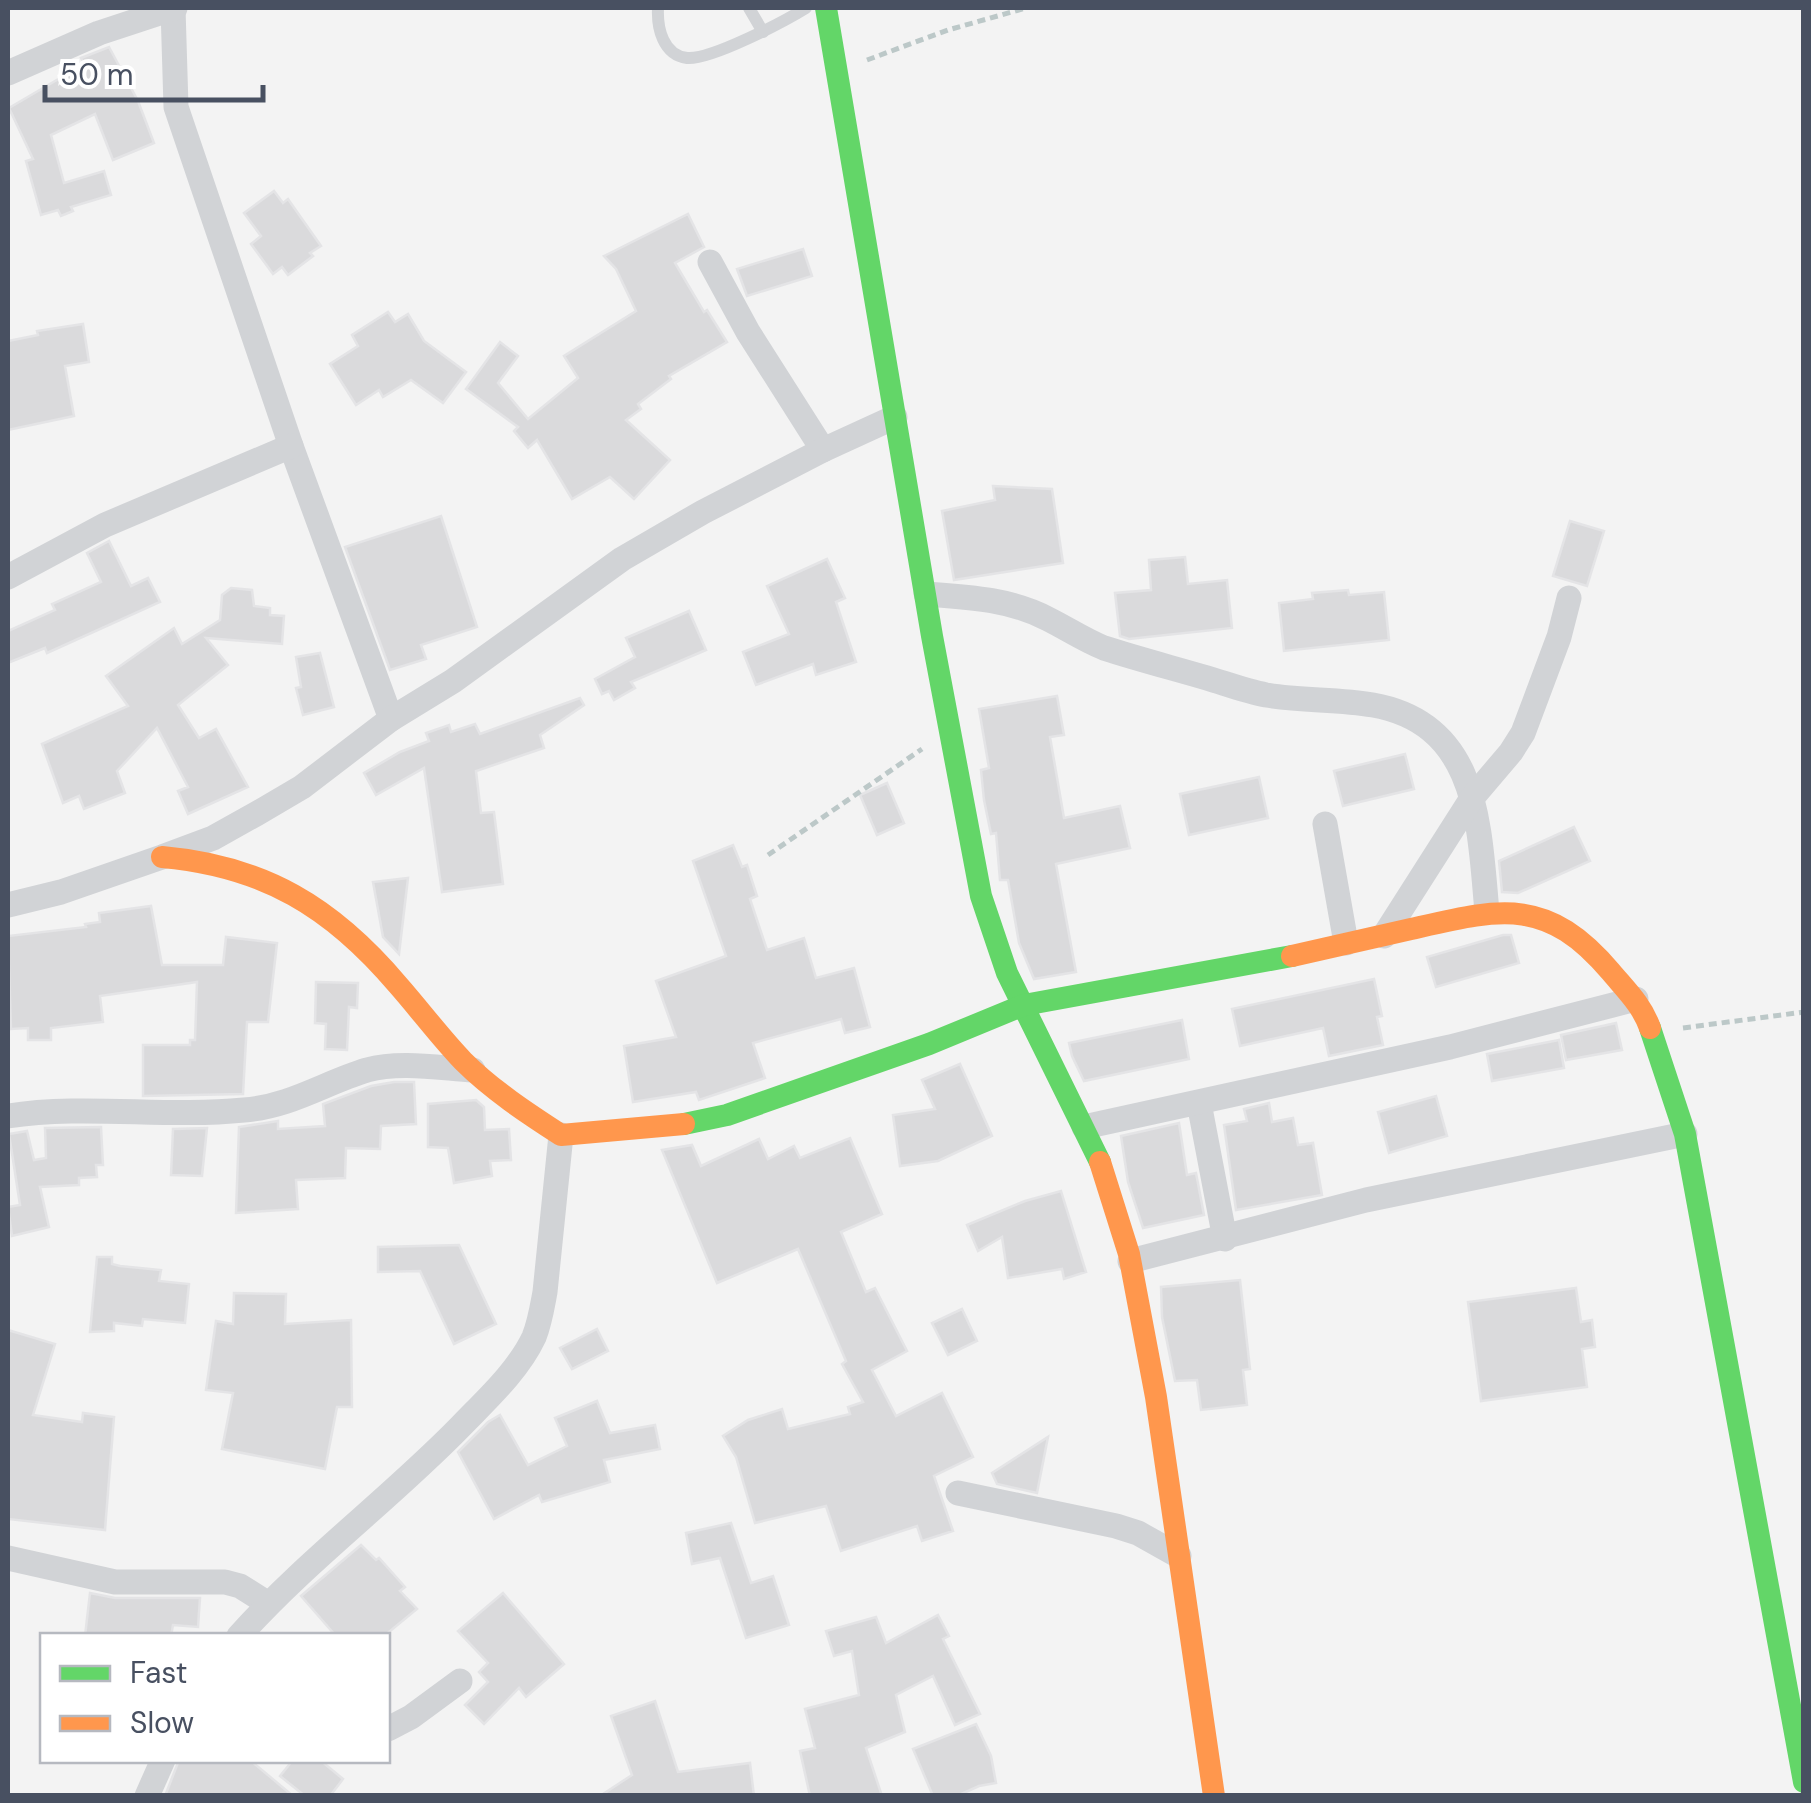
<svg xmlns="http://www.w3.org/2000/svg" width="1811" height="1803" font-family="'DM Sans',sans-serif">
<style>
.building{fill:#dadadc;stroke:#e4e4e6;stroke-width:2.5}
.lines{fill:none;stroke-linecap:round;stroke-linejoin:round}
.path{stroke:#bcc8c8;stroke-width:5;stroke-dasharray:8 5;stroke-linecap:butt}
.lane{stroke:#d1d3d6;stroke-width:12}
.street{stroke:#d1d3d6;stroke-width:25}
.fast{stroke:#63d668;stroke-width:22}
.slow{stroke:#ff974d;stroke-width:22}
</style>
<rect width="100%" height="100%" fill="#f3f3f3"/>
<!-- building -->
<g class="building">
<path d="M109,47L138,101L154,143L113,160L95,114L51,135L64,183L104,171L111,195L71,207L73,211L61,216L58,210L41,215L26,161L33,159L9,108L84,64L81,58Z"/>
<path d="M274,191L283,203L288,199L321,246L310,253L313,256L288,275L282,267L273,274L251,244L261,236L244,213Z"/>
<path d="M688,214L704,247L675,263L704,312L707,310L727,342L669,376L671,379L638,404L641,409L626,420L670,460L634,499L610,477L572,499L537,440L528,448L514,431L518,427L466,389L500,342L518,356L498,383L528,419L578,378L564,356L636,311L616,269L604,256Z"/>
<path d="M803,249L812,276L747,296L737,269Z"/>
<path d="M388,312L395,322L408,314L424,341L466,372L443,403L411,380L383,397L379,390L356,405L330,364L358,346L352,335Z"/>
<path d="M83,324L89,362L65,366L74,416L8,430V341L38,335L37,331Z"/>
<path d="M993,486L1052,489L1063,563L954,580L942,511L995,500Z"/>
<path d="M441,516L477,627L421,645L426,659L390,670L345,547Z"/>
<path d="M1570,521L1604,531L1587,586L1553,576Z"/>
<path d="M109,541L131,586L148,578L160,602L47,653L45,648L8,663V631L55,610L52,604L101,582L87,553Z"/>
<path d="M1185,557L1188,584L1227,580L1232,628L1129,639L1120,636L1115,593L1151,590L1149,560Z"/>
<path d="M827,559L845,598L836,602L856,662L816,675L813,664L756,685L743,652L789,634L767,586Z"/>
<path d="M231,588L252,590L254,606L270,608V615L284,616L282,644L206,638L228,665L178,705L199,738L216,729L248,787L188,814L178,791L188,787L157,728L117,771L125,793L84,809L79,796L63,803L42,744L128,706L106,676L174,628L182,644L220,620L222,595Z"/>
<path d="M1348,590L1349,595L1384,592L1389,640L1284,651L1279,603L1313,599L1312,593Z"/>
<path d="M689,611L706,650L631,682L635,688L614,700L609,691L602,694L595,679L635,657L626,638Z"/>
<path d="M320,653L334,707L303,715L296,688L301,687L296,657Z"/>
<path d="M1057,696L1064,735L1050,737L1064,818L1120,806L1130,848L1056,864L1076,972L1034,979L1019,943L1008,880H1000L996,833L991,834L984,800L981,770L989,768L979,709Z"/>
<path d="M580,698L584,705L540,735L544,748L476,771L481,813L494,812L503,884L442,892L424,768L376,795L364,773L400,752L429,741L426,733L449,725L451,732L475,724L480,734Z"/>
<path d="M1405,754L1414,789L1343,806L1334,771Z"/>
<path d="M1259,777L1268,818L1189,835L1180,794Z"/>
<path d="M887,783L904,823L877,835L860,795Z"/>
<path d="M1574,827L1590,861L1518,893L1502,892L1499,861Z"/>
<path d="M733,845L742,867L747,865L757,896L750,899L767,950L804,938L816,978L854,968L870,1027L845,1033L841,1019L753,1043L765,1078L699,1100L696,1092L633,1102L624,1046L676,1037L656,981L726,956L693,861Z"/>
<path d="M408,878L399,954L383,937L373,882Z"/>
<path d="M151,906L162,965H223L226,937L277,943L268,1022H247L243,1094L143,1096V1045H190V1040H195L197,982L100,996L103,1022L51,1028V1040H28V1028L11,1029L8,936L86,927L85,924L100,922L99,913Z"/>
<path d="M1503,935H1511L1519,963L1436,987L1427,957Z"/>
<path d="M1374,979L1382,1016L1377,1017L1383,1045L1329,1056L1323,1028L1240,1046L1232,1009Z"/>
<path d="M316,982L358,983L357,1008L349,1007L347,1050L325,1049L326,1024L315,1023Z"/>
<path d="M1182,1020L1189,1059L1084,1081L1072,1056L1069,1043Z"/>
<path d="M1616,1023L1622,1050L1566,1060L1561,1035Z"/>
<path d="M1559,1040L1564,1068L1492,1081L1487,1054Z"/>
<path d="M960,1064L992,1136L938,1161L900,1166L893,1115L935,1109L922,1080Z"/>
<path d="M394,1082H414L416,1124L381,1126L380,1149L346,1148L345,1178L296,1180L298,1209L236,1213L239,1127L278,1121V1129L325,1126L323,1104L371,1086Z"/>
<path d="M1436,1096L1447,1136L1389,1153L1378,1112Z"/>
<path d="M476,1100L484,1107L485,1130L509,1129L511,1160L490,1161L492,1176L454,1183L448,1148L428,1147V1104Z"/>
<path d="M1269,1103L1272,1122L1293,1118L1298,1145L1313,1143L1322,1195L1236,1210L1224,1125L1247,1121L1244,1109Z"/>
<path d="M1179,1123L1187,1175L1196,1173L1204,1215L1143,1228L1128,1182L1121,1136Z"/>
<path d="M101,1127L103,1165H96L97,1177L79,1178V1185L40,1187L49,1227L12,1236L8,1207L20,1205L9,1134L27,1131L34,1160L46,1158L45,1128Z"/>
<path d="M207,1128L202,1176L171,1175L173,1129Z"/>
<path d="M850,1138L882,1214L841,1232L866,1292L875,1288L907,1351L872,1370L896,1416L942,1393L973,1457L934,1476L953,1531L922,1541L917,1526L841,1551L826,1506L755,1523L736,1457L723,1436L748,1420L782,1409L788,1429L850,1414L848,1407L863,1402L842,1364L846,1361L798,1249L717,1283L662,1150L692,1145L701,1166L759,1139L768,1159L794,1146L800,1158Z"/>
<path d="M1061,1191L1086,1272L1064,1279L1062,1269L1008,1278L1002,1237L978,1251L967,1225L1025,1201Z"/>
<path d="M459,1245L496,1324L454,1344L420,1271L378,1272V1247Z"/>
<path d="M97,1257H112V1264L120,1266L161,1270L159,1281L189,1284L185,1323L143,1319L142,1326L114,1323V1331L90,1332Z"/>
<path d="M1240,1280L1250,1369L1243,1370L1247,1405L1201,1410L1197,1380L1175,1381L1162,1317L1161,1287Z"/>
<path d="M1576,1288L1581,1322L1592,1320L1595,1347L1582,1349L1587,1387L1481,1401L1468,1302Z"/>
<path d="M234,1293L286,1294L285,1324L351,1320L352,1407H337L325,1469L222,1449L233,1393L206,1390L216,1321L233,1324Z"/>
<path d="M962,1309L977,1341L948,1355L932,1323Z"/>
<path d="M597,1329L608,1351L572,1369L560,1348Z"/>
<path d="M8,1330L55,1344L33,1415L82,1422L83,1413L114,1417L105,1530L8,1519Z"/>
<path d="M597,1401L610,1433L655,1425L660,1449L604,1460L610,1482L542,1502L539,1495L494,1519L458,1452L488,1422L500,1415L528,1465L567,1446L555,1418Z"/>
<path d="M1048,1437L1037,1493L997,1484L992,1473Z"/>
<path d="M731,1523L751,1583L773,1576L789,1625L746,1638L720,1558L692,1564L686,1533Z"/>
<path d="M361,1545L376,1560L379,1558L405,1587L400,1591L417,1609L384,1636H336L301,1596Z"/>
<path d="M90,1593L115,1598H200L198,1627L173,1625L171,1636H85Z"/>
<path d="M503,1593L564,1664L526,1697L519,1688L484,1724L465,1705L488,1682L479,1672L488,1663L458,1631Z"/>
<path d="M938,1615L949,1636L943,1639L980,1714L955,1725L933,1676L896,1695L905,1732L866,1748L882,1796H810L800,1751L815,1748L805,1709L859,1695L852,1651L834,1656L826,1631L876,1617L886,1643Z"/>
<path d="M655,1701L678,1772L750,1763L754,1796H600L632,1775L611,1716Z"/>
<path d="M976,1724L991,1756L996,1783L979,1786L957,1796H933L913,1749Z"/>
<path d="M179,1760H250L293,1796H165Z"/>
<path d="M293,1760H320L343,1779L330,1796H305L280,1776Z"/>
</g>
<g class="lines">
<!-- path -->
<g class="path">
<path d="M867,60L948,30L1026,8"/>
<path d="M768,855L922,749"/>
<path d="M1683,1028L1804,1012"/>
</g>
<!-- lane -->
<g class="lane">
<path d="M658,8C657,28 663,55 687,58C711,60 785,21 806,8"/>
<path d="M749,8L763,32"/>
</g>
<!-- street -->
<g class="street">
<path d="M173,8L176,107L291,446L391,719"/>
<path d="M8,73L99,33L175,8"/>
<path d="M710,262L748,332L823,450"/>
<path d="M8,577L105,525L291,446"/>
<path d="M926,594C968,597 1010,599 1048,619C1068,629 1084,640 1104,648C1138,659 1173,668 1207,678C1227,684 1246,691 1266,695C1301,701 1338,699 1373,705C1479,724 1479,825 1487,912"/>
<path d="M1325,824L1346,943"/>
<path d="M8,905L61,892L162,857L213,838L256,814L302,787L391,719L453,681L622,559L703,512L823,450L895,417"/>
<path d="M1384,936L1472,798L1511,752L1523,733L1559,637L1569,598"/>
<path d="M1199,1103L1225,1239"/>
<path d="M8,1116C85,1104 165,1118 244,1110C292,1106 324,1083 367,1070C400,1061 439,1068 473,1070"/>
<path d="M1084,1127L1450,1047L1636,999"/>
<path d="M1130,1261L1366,1200L1685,1134"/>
<path d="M958,1493L1116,1526L1138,1533L1179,1556"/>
<path d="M8,1558L115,1582H225L240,1586L267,1603"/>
<path d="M239,1636C307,1560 390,1499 461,1426C487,1399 518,1371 534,1337C540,1322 542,1308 545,1292L561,1135"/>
<path d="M388,1729L411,1717L460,1681"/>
<path d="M147,1796L163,1760"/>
</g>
<!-- fast -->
<g class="fast">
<path d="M826,8L932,636L981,896L1007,973L1100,1162"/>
<path d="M1650,1028L1685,1134L1804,1782"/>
<path d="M684,1124L727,1115L929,1044L1024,1005L1292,956"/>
</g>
<!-- slow -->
<g class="slow">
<path d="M162,857C264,866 332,907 398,985C420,1010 440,1037 463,1061C492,1090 527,1113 561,1135L684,1124"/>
<path d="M1292,956C1332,947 1371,938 1411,929C1499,909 1546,895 1611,972C1626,990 1642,1005 1650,1028"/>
<path d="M1100,1162L1129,1254L1156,1397L1214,1796"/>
</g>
</g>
<!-- border -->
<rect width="1811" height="1803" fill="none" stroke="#485061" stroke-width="20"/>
<!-- legend -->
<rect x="40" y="1633" width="350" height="130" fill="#ffffff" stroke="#b6b9c0" stroke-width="2.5"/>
<rect x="60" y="1666" width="50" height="15" fill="#63d668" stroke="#b6b9c0" stroke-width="2.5"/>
<text x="130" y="1683" font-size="30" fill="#485061">Fast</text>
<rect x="60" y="1716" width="50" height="15" fill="#ff974d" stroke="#b6b9c0" stroke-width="2.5"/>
<text x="130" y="1733" font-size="30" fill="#485061">Slow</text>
<!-- scale -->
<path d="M45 85v15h218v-15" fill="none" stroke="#485061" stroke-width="5"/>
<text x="60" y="85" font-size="30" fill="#485061" stroke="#ffffff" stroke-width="8" paint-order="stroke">50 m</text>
</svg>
